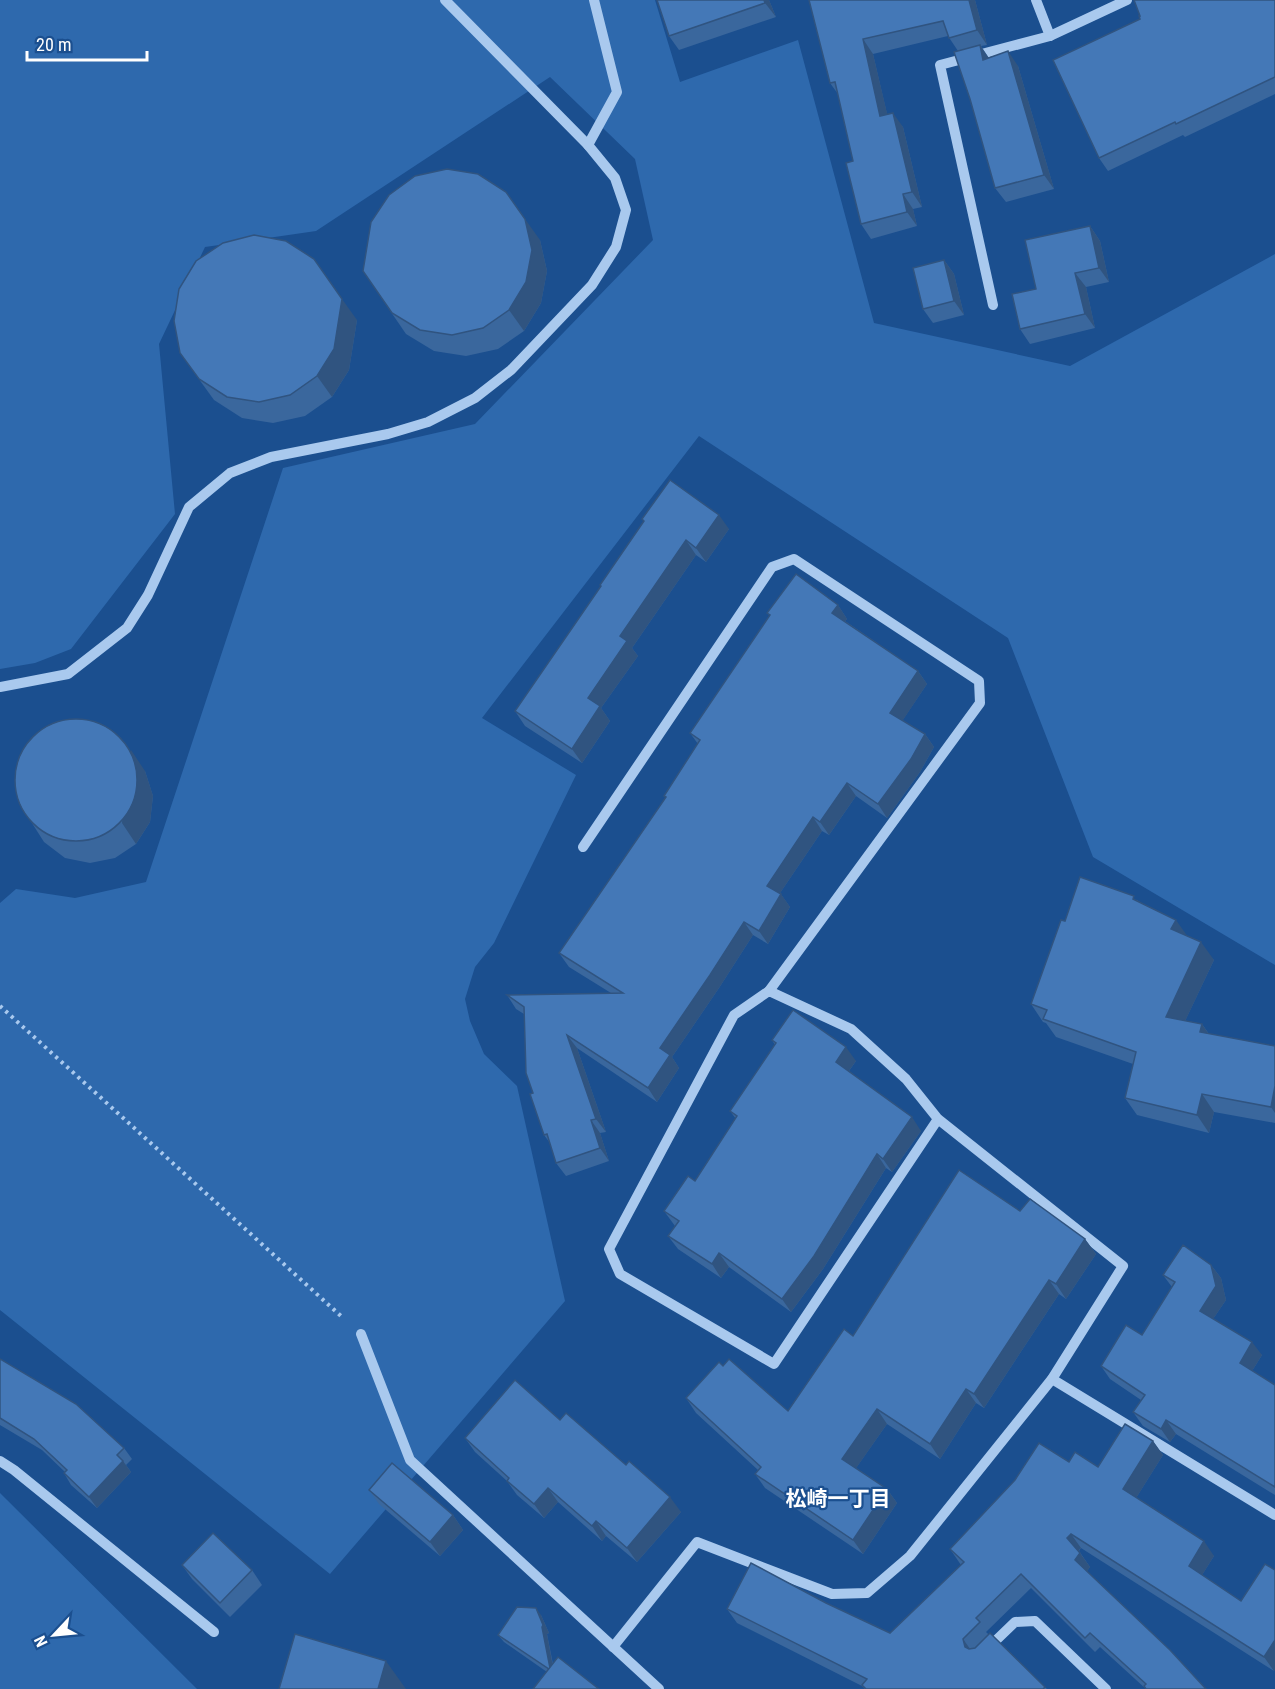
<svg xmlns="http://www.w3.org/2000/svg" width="1275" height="1689" font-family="'Roboto Condensed','Noto Sans JP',sans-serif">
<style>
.green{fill:#2e69ad}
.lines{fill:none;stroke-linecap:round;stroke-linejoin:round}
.path{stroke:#a9c9ee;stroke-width:4;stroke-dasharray:3 4.5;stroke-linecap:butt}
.minor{stroke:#a9c9ee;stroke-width:10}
.wall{fill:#3a679d}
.shaded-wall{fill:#305480}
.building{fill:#4478b7;stroke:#305480;stroke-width:1.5}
.labels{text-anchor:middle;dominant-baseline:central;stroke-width:4.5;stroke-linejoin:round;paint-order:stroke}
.neighbourhood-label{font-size:21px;font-weight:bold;fill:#fff;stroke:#1b4f8f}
</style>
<rect width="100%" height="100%" fill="#1b4f8f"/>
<!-- green -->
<g class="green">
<path d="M0,0H655L680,82L798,40L874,323L1070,366L1275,254V965L1093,857L1008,638L699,436L482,718L576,775L494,943L475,967L465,999L470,1021L484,1054L517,1086L565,1301L330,1574L0,1310V903L16,889L75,898L146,882L283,468L475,424L653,240L635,159L550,77L316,231L205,247L159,344L175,514L71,649L35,663L0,669Z"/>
<path d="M0,1493L197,1689H0Z"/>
</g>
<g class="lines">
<!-- path -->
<path class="path" d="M0,1006L342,1317"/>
<!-- minor -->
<g class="minor">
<path d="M1036,0L1050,36"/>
<path d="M588,145L617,92L594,0"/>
<path d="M993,305L940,65L1050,36L1127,0"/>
<path d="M0,687L68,674L127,628L148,595L189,507L230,473L271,457L388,434L428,422L475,398L511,370L592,285L616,247L626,210L615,178L588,145L445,0"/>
<path d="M583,847L772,567L794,559L979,681L980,703L769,991"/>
<path d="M361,1334L410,1460L659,1689"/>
<path d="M1052,1379L1275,1515"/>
<path d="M0,1461L14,1470L214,1632"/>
<path d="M613,1647L697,1542L832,1594L867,1593L910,1556L1052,1379L1123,1266L938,1119L906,1079L851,1029L769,991L734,1015L609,1249L620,1274L774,1364L938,1119"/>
<path d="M988,1648L1015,1622L1035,1621L1106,1689"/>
</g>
</g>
<!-- wall -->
<g class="wall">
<path d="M657,0H769L776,17L679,50L669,36Z"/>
<path d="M809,0H975L987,45L981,46L989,58L1018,66L1054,189L1006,202L995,188L958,51L948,36L873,54L887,114L903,127L922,207L913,209L917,226L871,239L861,224L853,161L838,94L830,83Z"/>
<path d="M1275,0V94L1185,137L1183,135L1108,171L1099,158L1140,16Z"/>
<path d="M1090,226L1100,241L1109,282L1086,287L1095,328L1030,344L1020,329L1036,289Z"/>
<path d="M540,240L547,271L541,303L524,331L498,349L466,356L434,351L406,334L363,271Z"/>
<path d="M944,260L954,274L964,315L933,323L923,309Z"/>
<path d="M357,320L349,370L332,397L305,416L273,423L242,418L214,400L180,353Z"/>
<path d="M642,519L729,529L706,562L696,555L632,648L638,656L601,708L610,721L582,763L525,726L515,711L601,586L644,522Z"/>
<path d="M838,605L847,619L845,621L918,671L927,684L902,721L925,734L934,747L920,772L887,818L856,796L829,835L822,831L780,893L790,907L768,944L753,935L719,988L672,1057L679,1068L657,1102L577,1048L606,1132L600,1133L609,1161L566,1176L556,1163L550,1143L544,1135L533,1093L524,1014L516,1009L507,995L611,993L569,967L559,953L666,798L664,796L698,744L690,733L770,616L767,613Z"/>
<path d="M145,771L153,796L150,822L136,844L115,858L90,863L65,858L44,842L30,820Z"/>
<path d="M1137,900L1187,936L1214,960L1185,1021L1202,1024L1209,1034L1275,1046V1123L1214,1112L1209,1133L1137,1115L1125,1098L1133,1064L1056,1037L1046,1023L1043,1022L1031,1004L1065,921Z"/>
<path d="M772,1040L856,1061L849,1071L921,1131L892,1172L886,1168L823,1269L791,1312L729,1267L721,1278L678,1249L668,1236L675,1226L664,1211L695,1181L736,1119L730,1111L775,1045Z"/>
<path d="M1020,1211L1085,1239L1096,1254L1066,1299L1059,1294L984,1408L976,1403L940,1459L887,1424L856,1468L887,1489L897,1503L863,1554L765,1488L755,1474L758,1470L696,1413L686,1398L723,1366L788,1411L853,1336Z"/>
<path d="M1211,1265L1221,1278L1226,1300L1213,1319L1262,1355L1252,1371L1275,1385V1495L1176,1434L1170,1442L1143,1426L1133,1412L1141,1400L1110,1379L1101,1366L1142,1335L1172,1287L1163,1275Z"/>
<path d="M0,1359L124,1448L132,1459L126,1465L131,1472L97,1508L71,1485L64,1473L65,1472L42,1450L0,1425Z"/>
<path d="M560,1420L681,1512L637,1562L606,1536L602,1541L558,1502L544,1518L517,1495L507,1481L475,1452L465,1438Z"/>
<path d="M1153,1441L1163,1455L1136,1498L1214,1556L1202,1575L1241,1601L1274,1671L1081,1548L1079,1551L1090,1567L1087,1571L1206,1689H1146L1100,1647L1095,1652L1031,1588L986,1632L1047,1689H865L862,1686L737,1623L727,1609L826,1603L890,1633L961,1565L950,1549L1069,1462L1098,1467Z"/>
<path d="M369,1490L453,1515L463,1530L440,1556L379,1504Z"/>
<path d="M182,1565L252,1570L262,1585L230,1617L192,1579Z"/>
<path d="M541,1615L549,1633L547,1634L553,1664L547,1672L504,1642L498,1635Z"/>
</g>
<!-- shaded-wall -->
<g class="shaded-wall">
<path d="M764,0H769L776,17L765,3Z"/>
<path d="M969,0H975L987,45L977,30Z"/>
<path d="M863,39L873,54L891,130L880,116Z"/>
<path d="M980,45L990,60H983Z"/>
<path d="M1008,51L1018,66L1054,189L1044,175Z"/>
<path d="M893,113L903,127L922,207L912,192Z"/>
<path d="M903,194L913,209L917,226L907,212Z"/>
<path d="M525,219L540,240L547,271L541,303L524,331L509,310Z"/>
<path d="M1090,226L1100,241L1109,282L1099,268Z"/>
<path d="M944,260L954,274L964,315L954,301Z"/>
<path d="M1075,273L1086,287L1095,328L1085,314Z"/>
<path d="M342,299L357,320L349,370L332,397L317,376Z"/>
<path d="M719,515L729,529L706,562L696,548Z"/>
<path d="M686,540L696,555L632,648L638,656L601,708L610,721L582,763L572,749L588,698L620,636Z"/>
<path d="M838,605L847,619L841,626L832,613Z"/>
<path d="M918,671L927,684L899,726L890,713Z"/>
<path d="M925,734L934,747L920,772L887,818L878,804Z"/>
<path d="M131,750L145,771L153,796L150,822L136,844L122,823Z"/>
<path d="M847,783L856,796L829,835L820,822Z"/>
<path d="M813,817L822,831L776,899L767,886Z"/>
<path d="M781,894L790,907L768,944L759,931Z"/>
<path d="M1176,920L1188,937L1171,929Z"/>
<path d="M744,922L753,935L719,988L672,1057L679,1068L657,1102L648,1088L660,1048Z"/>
<path d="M1201,942L1214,960L1179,1034L1166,1017Z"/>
<path d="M1202,1024L1214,1042L1200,1032Z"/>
<path d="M567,1035L577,1048L606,1132L596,1119Z"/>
<path d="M846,1047L856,1061L846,1075L836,1062Z"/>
<path d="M1275,1086V1113L1271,1107Z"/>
<path d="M1202,1094L1214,1112L1209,1133L1197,1115Z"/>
<path d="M912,1117L921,1131L892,1172L883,1159Z"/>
<path d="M591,1120L600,1133L609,1161L600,1148Z"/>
<path d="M877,1154L886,1168L823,1269L791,1312L782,1299Z"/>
<path d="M1085,1239L1096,1254L1066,1299L1056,1284Z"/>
<path d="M719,1253L729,1267L721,1278L712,1264Z"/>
<path d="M1211,1265L1221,1278L1226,1300L1209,1325L1200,1311Z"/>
<path d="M1049,1280L1059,1294L984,1408L974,1394Z"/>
<path d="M1252,1342L1262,1355L1249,1376L1240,1363Z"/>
<path d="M966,1389L976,1403L940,1459L930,1444Z"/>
<path d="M877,1409L887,1424L852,1474L842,1459Z"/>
<path d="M1166,1420L1176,1434L1170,1442L1161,1429Z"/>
<path d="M1153,1441L1163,1455L1133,1503L1123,1489Z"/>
<path d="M123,1461L131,1472L97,1508L89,1497Z"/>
<path d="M548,1488L558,1502L544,1518L534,1504Z"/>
<path d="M887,1489L897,1503L863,1554L853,1540Z"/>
<path d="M670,1497L681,1512L637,1562L627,1548Z"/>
<path d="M453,1515L463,1530L440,1556L430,1542Z"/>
<path d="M596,1521L606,1536L602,1541L592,1526Z"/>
<path d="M1071,1534L1081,1548L1077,1552L1067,1538Z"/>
<path d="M1204,1541L1214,1556L1199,1580L1189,1566Z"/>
<path d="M1080,1553L1090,1567L1085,1574L1075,1560Z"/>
<path d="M536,1608L541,1615L549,1633L547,1634L555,1678L550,1670Z"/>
<path d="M963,1639L973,1653L965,1647Z"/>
<path d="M1275,1640V1670L1274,1671L1264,1657Z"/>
<path d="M386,1661L406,1689H378Z"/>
</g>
<!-- building -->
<g class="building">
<path d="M657,0H764L765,3L669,36Z"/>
<path d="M809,0H969L977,30L949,38L943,21L863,39L880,116L893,113L912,192L903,194L907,212L861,224L846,163L853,161L835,82L830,83Z"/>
<path d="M1134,0H1275V77L1176,124L1175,122L1099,158L1053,60L1140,19L1139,16H1140Z"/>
<path d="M980,45L983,60L1008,51L1044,175L995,188L970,99L954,52Z"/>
<path d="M447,169L478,174L506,192L525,219L532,250L526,282L509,310L483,328L452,335L420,330L392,313L363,271L371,222L389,195L415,176Z"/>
<path d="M1090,226L1099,268L1075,273L1085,314L1020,329L1012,294L1036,289L1025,240Z"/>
<path d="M254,235L286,241L314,259L342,299L334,349L317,376L290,395L259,402L227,397L199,379L180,353L174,321L179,289L196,261L223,243Z"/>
<path d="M944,260L954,301L923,309L913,268Z"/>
<path d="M670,480L719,515L696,548L686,540L620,636L627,641L588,698L600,706L572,749L515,711L601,586L600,585L644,521L642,519Z"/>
<path d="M796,574L838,605L832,613L918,671L890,713L925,734L911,759L878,804L847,783L820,822L813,817L767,886L781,894L759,931L744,922L710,975L660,1048L670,1055L648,1088L567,1035L596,1119L591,1120L600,1148L556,1163L547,1134L544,1135L530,1094L533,1093L526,1073L524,1007L507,995L623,993L559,953L666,797L664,796L700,740L690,733L770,615L767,613Z"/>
<circle cx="76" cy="780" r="61"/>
<path d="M1080,877L1134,896L1133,899L1176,920L1171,929L1201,942L1166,1017L1202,1024L1200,1032L1275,1046V1086L1271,1107L1202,1094L1197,1115L1125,1098L1136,1052L1043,1019L1047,1010L1031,1004L1061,920L1065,921Z"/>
<path d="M793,1010L846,1047L836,1062L912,1117L883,1159L877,1154L814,1256L782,1299L719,1253L712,1264L668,1236L679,1221L664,1211L688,1176L695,1181L737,1116L730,1111L776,1043L772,1040Z"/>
<path d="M959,1170L1020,1211L1030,1199L1085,1239L1056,1284L1049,1280L974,1394L966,1389L930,1444L877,1409L842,1459L887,1489L853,1540L755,1474L761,1467L686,1398L719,1362L723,1366L729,1359L788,1411L844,1329L853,1336Z"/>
<path d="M1183,1245L1211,1265L1216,1286L1200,1311L1252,1342L1240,1363L1275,1385V1487L1166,1420L1161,1429L1133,1412L1145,1395L1101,1366L1126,1325L1142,1335L1175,1282L1163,1275Z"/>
<path d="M0,1359L76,1404L124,1448L117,1455L123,1461L89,1497L64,1473L67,1470L34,1439L0,1418Z"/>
<path d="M515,1380L560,1420L566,1413L626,1465L629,1461L670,1497L627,1548L596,1521L592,1526L548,1488L534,1504L507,1481L509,1478L465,1438Z"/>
<path d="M1125,1424L1153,1441L1123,1489L1204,1541L1189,1566L1241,1601L1265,1564L1275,1570V1640L1264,1657L1071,1534L1067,1538L1080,1553L1075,1560L1170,1650L1206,1689H1146L1144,1686L1146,1684L1090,1633L1085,1638L1021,1574L976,1618L980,1622L963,1639L965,1647L969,1649L975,1648L990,1633L1045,1687L1043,1689H866L862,1685L867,1679L727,1609L751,1563L826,1603L890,1633L964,1562L950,1549L1015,1480L1039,1443L1069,1462L1075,1452L1098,1467Z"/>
<path d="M392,1463L453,1515L430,1542L369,1490Z"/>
<path d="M213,1533L252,1570L220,1603L182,1565Z"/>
<path d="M517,1607L536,1608L543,1625L542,1627L550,1668L549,1669L498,1635Z"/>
<path d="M295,1634L386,1661L378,1689H279Z"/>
<path d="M558,1657L599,1689H533Z"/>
</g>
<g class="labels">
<!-- neighbourhood labels -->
<g class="neighbourhood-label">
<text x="838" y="1499">松崎一丁目</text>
</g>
</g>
<!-- north arrow -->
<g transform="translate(54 1635) rotate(244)" stroke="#1b4f8f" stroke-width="4.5" paint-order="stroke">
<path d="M0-4.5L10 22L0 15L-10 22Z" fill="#ffffff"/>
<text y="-9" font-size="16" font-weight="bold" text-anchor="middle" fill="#ffffff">N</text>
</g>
<!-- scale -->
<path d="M27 51v9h120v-9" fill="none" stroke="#ffffff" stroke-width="3"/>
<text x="36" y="51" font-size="18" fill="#ffffff" stroke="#1b4f8f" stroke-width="4.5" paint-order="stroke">20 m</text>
</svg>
